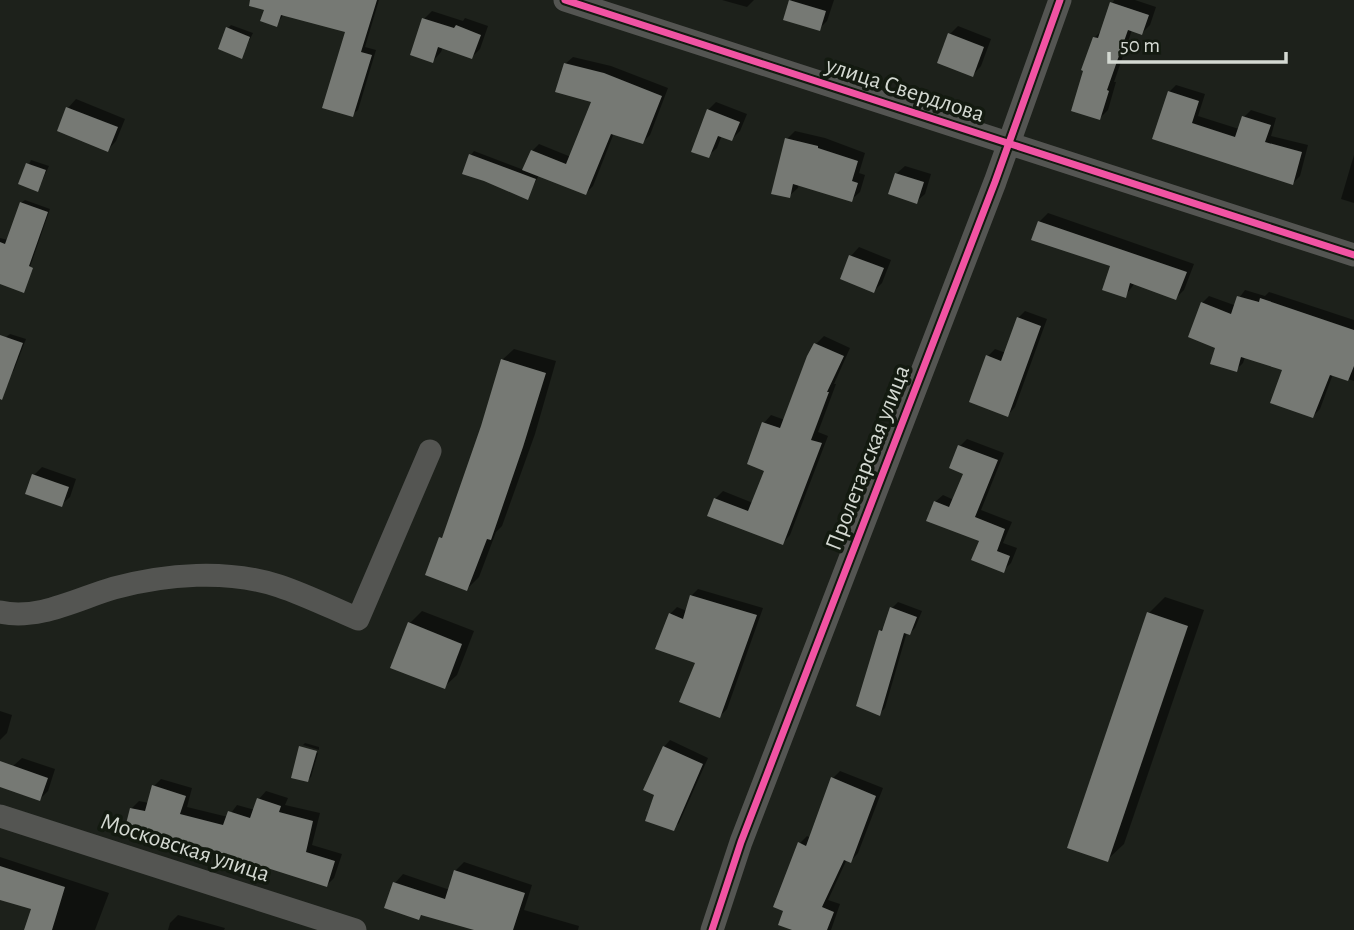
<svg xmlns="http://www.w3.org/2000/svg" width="1354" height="930" font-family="'Alegreya Sans',sans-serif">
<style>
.shadow{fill:#0007}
.building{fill:#767974}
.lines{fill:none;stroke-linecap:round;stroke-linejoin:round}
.minor{stroke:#545552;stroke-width:23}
.cycleway-casing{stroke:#131a10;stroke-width:11}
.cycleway{stroke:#f153a3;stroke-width:7}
.labels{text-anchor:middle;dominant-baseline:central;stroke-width:7;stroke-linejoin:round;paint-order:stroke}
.street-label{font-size:24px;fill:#d4d9d2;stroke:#131a10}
</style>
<rect width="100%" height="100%" fill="#1d211b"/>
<!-- shadow -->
<g class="shadow">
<path d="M269,0H379L365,47L376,50L358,110L352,115L347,31L284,14L276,25Z"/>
<path d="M722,0H754L747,7Z"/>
<path d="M792,0H834L827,21L819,29L791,1Z"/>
<path d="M1114,0H1135L1156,7L1150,25L1142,33L1132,30L1114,82H1116L1108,110L1100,118L1094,38L1103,29Z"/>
<path d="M432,11L463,21L465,18L488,26L480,49L472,57L443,47L441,52L433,61L424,19Z"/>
<path d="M231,25L253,33L241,57L228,28Z"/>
<path d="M958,26L991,39L981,66L973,75L950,34Z"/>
<path d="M573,57L611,66L668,88L650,135L643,142L614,133L593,186L586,193L539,175L527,198L471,155L474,151L524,170L532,151L539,144L571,157L594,101L565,64Z"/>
<path d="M1176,85L1205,94L1198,116L1239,129L1244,117L1251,110L1276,118L1271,136L1308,145L1300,176L1293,183L1155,138L1169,92Z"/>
<path d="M76,99L125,119L116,141L108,150L59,130L68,108Z"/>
<path d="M716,102L747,114L740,131L732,139L722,135L717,148L708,156V110Z"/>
<path d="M795,131L825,138L865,153L859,173L865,175L860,192L851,200L799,183L798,188L789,196L787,139Z"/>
<path d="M1354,155V203L1341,199Z"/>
<path d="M31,160L49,166L38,190L20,183Z"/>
<path d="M905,166L931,174L925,194L916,202L896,174Z"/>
<path d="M25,200L50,209L29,270L0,265V238L8,240L21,203Z"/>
<path d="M1048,213L1194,264L1184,290L1176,298L1135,283L1125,296L1112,265L1039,222Z"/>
<path d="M859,247L891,260L882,283L874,291L842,278L851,256Z"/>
<path d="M1245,290L1265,296L1269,292L1354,320V381L1333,374L1320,409L1313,416L1285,369L1245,357L1243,363L1236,370L1217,346L1202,303L1209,296L1234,305Z"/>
<path d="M1025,311L1047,319L1015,407L1008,415L988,356L995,349L1006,353L1018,318Z"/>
<path d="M10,334L26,339L14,370L11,374L0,370V355L6,337Z"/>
<path d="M824,336L850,348L834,384H836L818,432L828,436L790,535L783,543L715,499L723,491L753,503L766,470L764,423L771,415L785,420L816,344Z"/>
<path d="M514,349L556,361L535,434L502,526L496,532L479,577L467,589L441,538L445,534L483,426L502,360Z"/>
<path d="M967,439L1004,453L981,510L1012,522L1003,543L1017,548L1011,563L1003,571L981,540L935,502L943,495L954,500L965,473L960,446Z"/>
<path d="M42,467L76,479L70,497L61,505L34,475Z"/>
<path d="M698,589L763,608L727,709L720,716L697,662L670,614L677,607L687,611L691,596Z"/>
<path d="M1165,597L1204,610L1124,844L1107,860L1149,613Z"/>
<path d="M898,602L922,611L915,628L910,633L907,632L885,708L879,714L880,631L885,626L892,608Z"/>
<path d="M422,611L474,631L457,675L444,687L410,623Z"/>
<path d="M0,711L12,715L7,733L0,740Z"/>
<path d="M670,740L708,758L679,823L673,829L657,795L645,789L664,747Z"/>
<path d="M305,743L319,747V750L303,745Z"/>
<path d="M301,748L318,753L311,777L307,780Z"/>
<path d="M22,758L55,769L48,791L40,799L13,766Z"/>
<path d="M840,771L883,788L858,853L851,861L847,859L828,900L840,904L831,930H797L800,843L807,836L811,838L833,778Z"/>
<path d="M161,779L192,788L187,807L228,817L237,805L255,810L259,799L266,791L288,798L285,805L320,813L312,845L342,854L334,878L327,885L239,856L131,809L139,801L149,803L154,786Z"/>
<path d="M0,857L109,893L95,930H26L33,908L0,898Z"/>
<path d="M464,862L532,885L524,910L579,926L578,930H478L423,914L419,918L387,907L395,883L403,874L450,890L455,871Z"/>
<path d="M178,915L225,928L224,930H168L170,923Z"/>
</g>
<!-- building -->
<g class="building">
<path d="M250,0H377L361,52L372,55L353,117L322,108L345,32L281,15L277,27L260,21L264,10L249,6Z"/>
<path d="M789,0L826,11L820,31L783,20Z"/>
<path d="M1110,2L1149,15L1142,35L1128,30L1107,90L1109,91L1100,120L1071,111L1083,71L1081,70L1093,37L1098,38Z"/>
<path d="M422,18L454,28L456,25L481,35L472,59L438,47L433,63L410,55Z"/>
<path d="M226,27L250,37L242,59L218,49Z"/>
<path d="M948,33L984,47L973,77L937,63Z"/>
<path d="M564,63L604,73L662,96L643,144L611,134L586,195L522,170L531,150L566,164L591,102L555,92Z"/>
<path d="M1168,91L1199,101L1192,123L1235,137L1242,116L1271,125L1265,142L1302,152L1293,185L1152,139Z"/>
<path d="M66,107L118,127L108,152L57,131Z"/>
<path d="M707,109L740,122L732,141L718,136L709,158L691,152Z"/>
<path d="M785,138L818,146V148L858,161L852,181L858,183L852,202L793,184L790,198L771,194Z"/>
<path d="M469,154L536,179L528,200L484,181L462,174Z"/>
<path d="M26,163L46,170L38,192L18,184Z"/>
<path d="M895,173L924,182L917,204L888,194Z"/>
<path d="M20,202L48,212L29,266L33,268L24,293L0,284V242L5,244Z"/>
<path d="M1038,221L1187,272L1176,300L1130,283L1126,298L1102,290L1110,266L1031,240Z"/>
<path d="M849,255L884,268L874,293L840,279Z"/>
<path d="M1237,296L1259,302L1260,298L1354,330V366L1348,381L1330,375L1313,418L1270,403L1282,370L1241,357L1237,372L1210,364L1215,348L1188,337L1201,302L1231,314Z"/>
<path d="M1017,317L1041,326L1008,417L969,402L986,355L1001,361Z"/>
<path d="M0,335L23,343L2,400L0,399Z"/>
<path d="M814,343L844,356L827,392H829L811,440L822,443L783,545L707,516L714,498L748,511L764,471L747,464L762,422L780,428L807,356Z"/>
<path d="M501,359L546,373L523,447L491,540L487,539L467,591L425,575L439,537L442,538L481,426Z"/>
<path d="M958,445L998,460L975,517L1005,529L997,551L1010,556L1004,573L971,560L979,541L926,521L934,501L949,507L963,474L949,468Z"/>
<path d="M32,474L69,487L62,507L25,494Z"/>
<path d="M690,595L757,615L720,718L679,702L695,663L655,649L669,613L683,619Z"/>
<path d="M890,607L917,617L910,635L904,633L880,716L856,706L879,630L882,631Z"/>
<path d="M1147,612L1188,626L1108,862L1067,848Z"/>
<path d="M408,622L462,644L445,689L390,668Z"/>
<path d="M299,746L317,751L308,782L291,778Z"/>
<path d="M663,746L703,764L674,831L645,821L654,795L643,790Z"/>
<path d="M0,761L48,778L40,801L0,787Z"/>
<path d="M831,777L876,796L851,863L844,860L822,907L834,912L827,930H792L778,925L783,911L773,907L798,842L806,846Z"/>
<path d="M152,785L186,796L180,814L223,825L228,811L250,818L257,798L281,806L279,812L313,821L306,852L335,861L327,887L261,866L260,869L235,861L237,858L203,847L173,840L172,842L125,828L130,808L145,811Z"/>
<path d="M0,866L65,887L52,930H24L31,909L0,900Z"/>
<path d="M454,870L525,893L513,930H474L421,915L419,920L384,908L393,882L445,899Z"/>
</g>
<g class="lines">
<!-- minor -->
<g class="minor">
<path d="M565,0L1354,255"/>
<path d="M0,612C38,621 79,598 114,588C166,574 227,569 279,586C306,595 332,608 358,619L430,451"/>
<path d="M0,816L355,930"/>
<path d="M712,930L741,842L995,182L1060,0"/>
</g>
<defs>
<g id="cycleway">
<path d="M565,0L1354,255"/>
<path d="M712,930L741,842L995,182L1060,0"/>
</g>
</defs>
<!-- cycleway casing -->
<use href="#cycleway" class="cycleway-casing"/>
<!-- cycleway -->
<use href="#cycleway" class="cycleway"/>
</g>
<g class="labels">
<!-- street labels -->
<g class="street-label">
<text transform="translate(905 90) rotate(18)">улица Свердлова</text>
<text transform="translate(868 458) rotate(-69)">Пролетарская улица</text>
<text transform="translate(185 848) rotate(18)">Московская улица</text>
</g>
</g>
<!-- scale -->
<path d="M1109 52v10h177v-10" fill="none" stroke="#d4d9d2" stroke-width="3.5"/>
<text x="1120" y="52" font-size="21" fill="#d4d9d2" stroke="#131a10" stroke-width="5" paint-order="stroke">50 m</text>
</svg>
